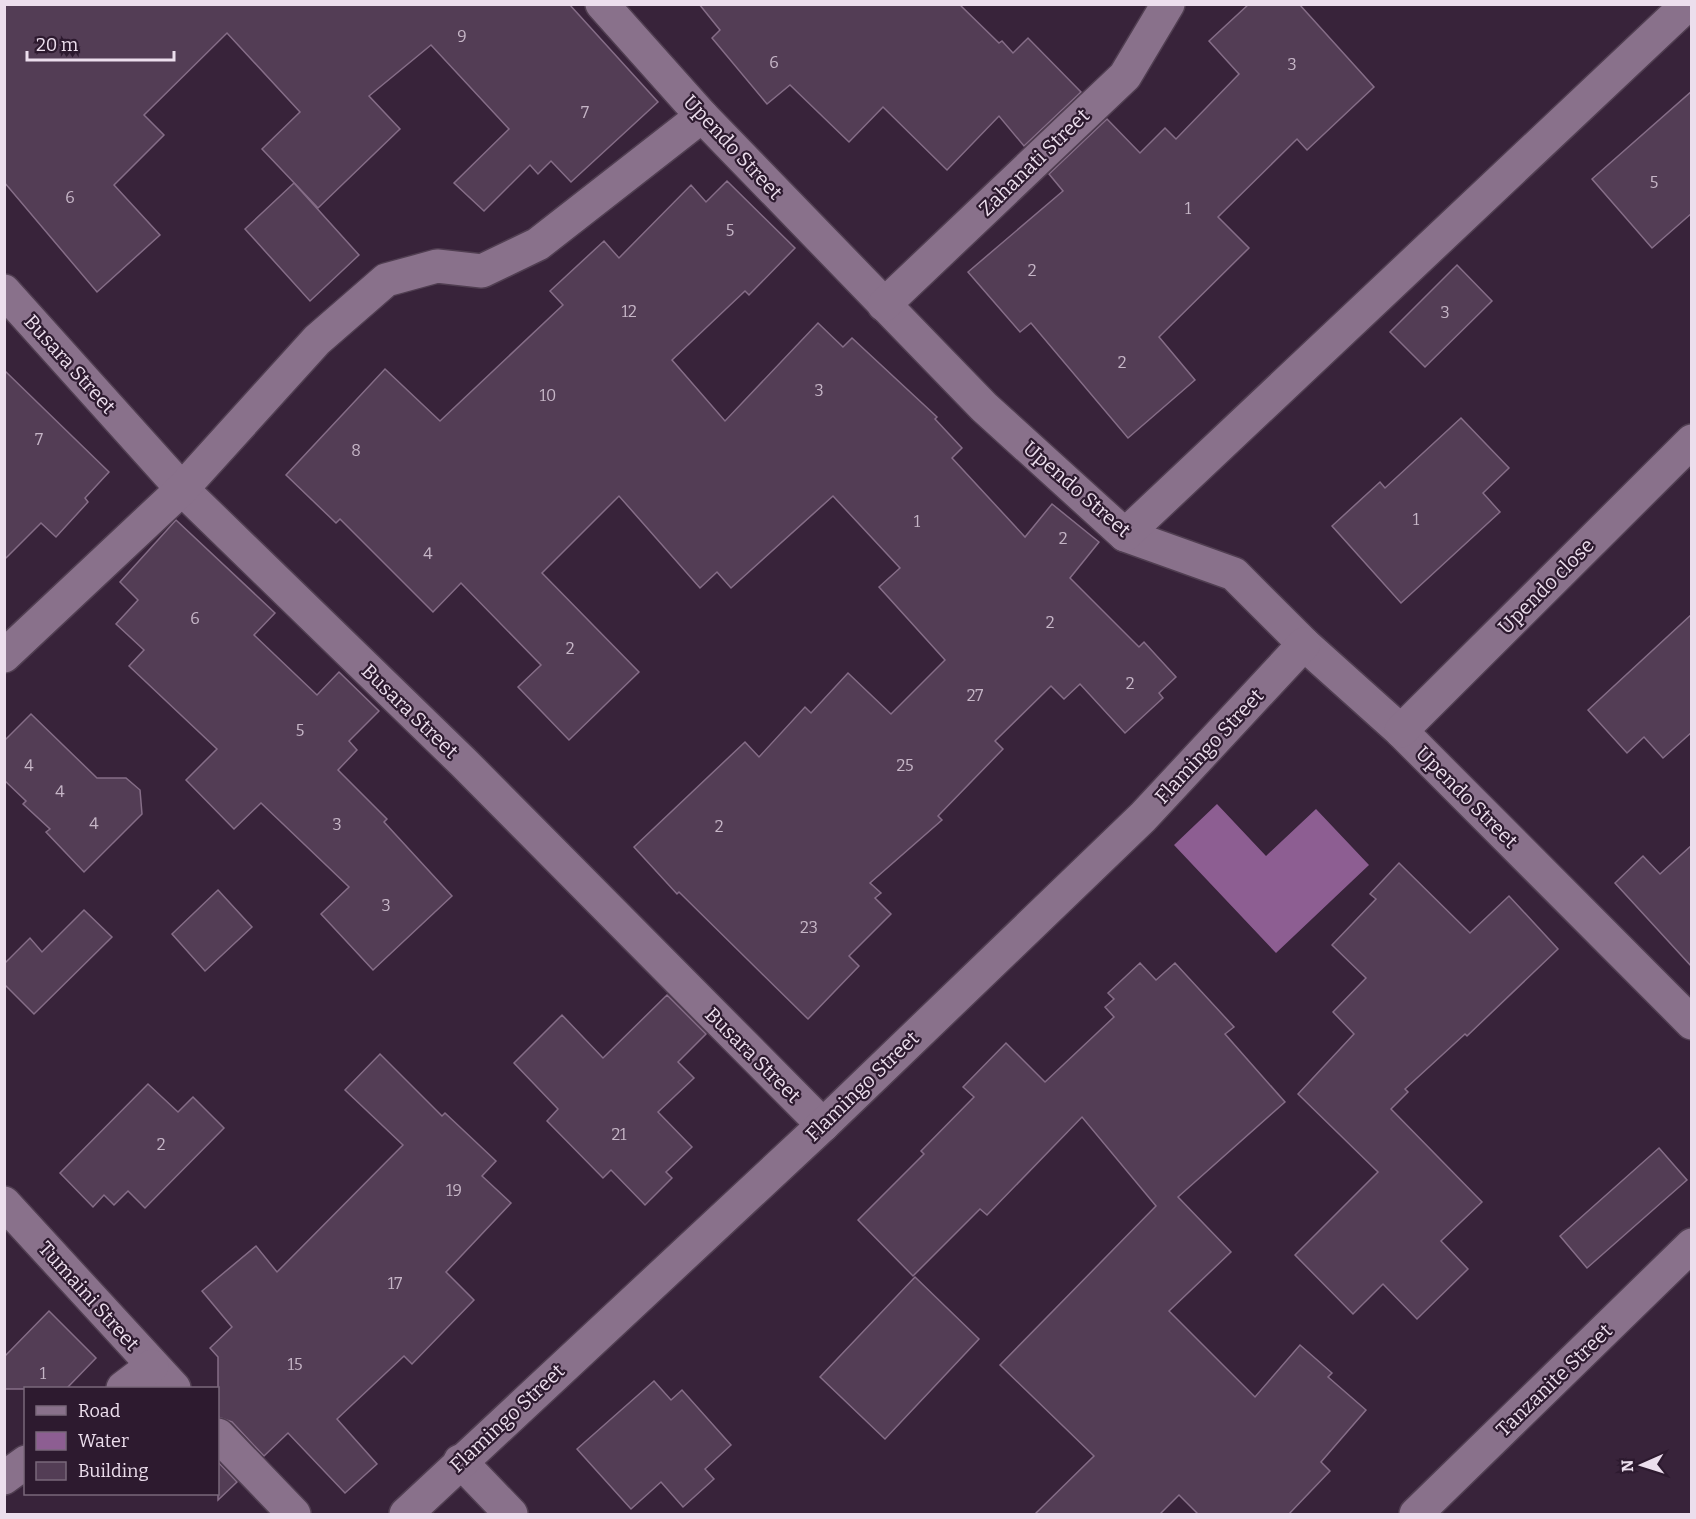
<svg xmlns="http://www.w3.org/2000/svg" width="1696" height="1519" font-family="Bitter,serif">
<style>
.water{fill:#8d5e92}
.building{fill:#533d55;stroke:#856d87;stroke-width:1.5}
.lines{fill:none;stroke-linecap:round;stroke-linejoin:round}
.minor-casing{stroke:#503e51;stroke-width:36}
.minor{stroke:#89718b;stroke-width:33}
.labels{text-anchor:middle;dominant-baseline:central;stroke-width:4.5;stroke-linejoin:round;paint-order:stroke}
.number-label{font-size:16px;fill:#c6b6c7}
.street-label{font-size:20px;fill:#ecdeed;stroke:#2d1a2f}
</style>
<rect width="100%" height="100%" fill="#38233a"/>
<!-- water -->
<path class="water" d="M1217,804L1266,856L1316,809L1369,865L1276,953L1174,845Z"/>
<!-- building -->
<g class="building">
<path d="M4,4H569L658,102L571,182L551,161L538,174L530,165L484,211L454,183L509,129L431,45L369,96L400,129L318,208L262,149L300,112L227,33L144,115L164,135L114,185L160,235L97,292L4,182Z"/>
<path d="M699,4H959L999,43L1002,41L1013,53L1028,38L1081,92L1024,146L999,116L947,170L883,107L849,142L790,85L767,104L712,38L720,30Z"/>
<path d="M1249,4H1299L1374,87L1307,150L1297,139L1218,217L1249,248L1159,337L1195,380L1128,438L1031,323L1020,332L968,272L1063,191L1049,174L1107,119L1140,153L1165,128L1176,139L1239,74L1209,41Z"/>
<path d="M1692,91V213L1652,248L1592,179Z"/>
<path d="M727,181L795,248L749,295L745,291L672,360L725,421L818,323L843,347L852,338L937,417L935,419L962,448L952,458L1025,537L1052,504L1099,542L1070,578L1139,647L1144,642L1176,677L1159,693L1163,698L1125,733L1080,684L1064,699L1051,686L995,741L1003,749L938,816L942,820L870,883L881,893L875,898L891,914L849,956L859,966L808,1019L679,892L677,894L634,847L745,742L759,757L805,707L811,713L848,673L891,714L945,660L879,587L900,568L833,496L731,588L717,572L700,588L619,496L542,573L639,672L569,740L518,687L541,665L461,583L433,612L340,519L336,523L286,475L385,369L440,421L563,305L550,291L604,241L619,258L691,185L706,202Z"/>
<path d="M294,183L359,255L310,301L245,229Z"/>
<path d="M1457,265L1492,301L1425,367L1390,332Z"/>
<path d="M4,370L109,472L85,498L88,502L56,537L41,523L4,560Z"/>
<path d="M1461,418L1509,468L1483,493L1500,512L1401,603L1332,526L1380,482L1385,488Z"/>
<path d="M176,520L275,613L254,635L317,695L339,672L379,711L349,741L357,750L338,770L387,819L384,822L452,896L373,970L321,914L349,887L261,803L234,829L186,780L217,749L129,666L144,650L116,624L138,600L120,582Z"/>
<path d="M1692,614V732L1663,758L1644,737L1627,753L1588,710Z"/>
<path d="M31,714L97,778H126L140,790L142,814L84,872L46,832L50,829L23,804L26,801L4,780V741Z"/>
<path d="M1692,845V967L1615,883L1643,856L1660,874Z"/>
<path d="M1399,863L1470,933L1509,896L1558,949L1467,1036L1465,1034L1405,1089L1408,1092L1391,1109L1482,1202L1441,1241L1468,1269L1417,1319L1383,1284L1353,1314L1295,1255L1378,1172L1298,1094L1354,1034L1333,1012L1366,978L1332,945L1376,899L1370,894Z"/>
<path d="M218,890L252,927L205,971L172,934Z"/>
<path d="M84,910L112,937L34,1014L4,984V964L30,938L42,952Z"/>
<path d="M1140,963L1156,980L1175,963L1234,1027L1225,1034L1285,1102L1178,1197L1231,1252L1169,1311L1255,1397L1300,1345L1332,1373L1328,1377L1366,1410L1321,1462L1330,1471L1288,1515H1199L1179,1495L1159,1515H1034L1094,1456L1000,1365L1156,1206L1082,1117L987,1215L980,1209L913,1276L858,1220L924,1154L921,1151L974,1097L963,1087L1006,1043L1045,1082L1114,1017L1105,1007L1114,999L1108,993Z"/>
<path d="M667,995L706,1034L678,1062L694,1078L658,1112L692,1147L666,1172L672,1178L645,1205L611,1170L603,1178L547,1121L558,1109L514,1063L562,1015L603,1058Z"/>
<path d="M380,1054L442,1116L445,1113L496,1161L482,1176L511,1203L446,1272L474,1300L412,1364L404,1356L337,1419L377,1464L345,1493L288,1433L264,1456L232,1422L218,1417V1357L210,1348L232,1327L202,1291L256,1246L277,1272L403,1145L345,1090Z"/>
<path d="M148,1084L178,1112L193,1097L224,1128L145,1208L128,1191L114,1205L104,1195L93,1207L60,1173Z"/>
<path d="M1659,1148L1687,1180L1587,1268L1560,1236Z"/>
<path d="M915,1277L979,1339L885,1439L820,1377Z"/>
<path d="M49,1311L96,1358L66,1389H4V1357Z"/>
<path d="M654,1381L671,1400L682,1390L731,1445L705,1469L714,1479L683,1507L661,1482L631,1509L577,1449Z"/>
<path d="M218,1462L237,1482L218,1500Z"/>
</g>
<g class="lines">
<defs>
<g id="minor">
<path d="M602,4L702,116L984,407L1125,535L1234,574L1304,644L1401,731L1692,1023"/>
<path d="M4,291L182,489L463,762L823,1125"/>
<path d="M884,305L1125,76L1168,4"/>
<path d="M1125,535L1688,4"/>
<path d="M4,656L182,489L317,340L386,280L437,266L482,271L538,244L702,116"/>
<path d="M1401,731L1692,441"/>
<path d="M4,1203L174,1388"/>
<path d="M123,1388L152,1366"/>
<path d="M218,1435L294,1514"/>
<path d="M460,1461L511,1514"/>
<path d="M4,1478L26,1462"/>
<path d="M406,1514L823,1125L1143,817L1304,644"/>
<path d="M1416,1514L1692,1245"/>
</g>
</defs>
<!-- minor casing -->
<use href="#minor" class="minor-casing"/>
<!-- minor -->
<use href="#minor" class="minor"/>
</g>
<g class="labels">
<!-- number labels -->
<g class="number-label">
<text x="462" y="36">9</text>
<text x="774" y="62">6</text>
<text x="1292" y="64">3</text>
<text x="585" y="112">7</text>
<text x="1654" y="182">5</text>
<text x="70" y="197">6</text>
<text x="1188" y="208">1</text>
<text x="730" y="230">5</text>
<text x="1032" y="270">2</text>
<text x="629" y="311">12</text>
<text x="1445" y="312">3</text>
<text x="1122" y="362">2</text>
<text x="819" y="390">3</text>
<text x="548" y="395">10</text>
<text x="39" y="439">7</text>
<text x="356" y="450">8</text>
<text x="1416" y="519">1</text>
<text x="917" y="521">1</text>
<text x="1063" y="538">2</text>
<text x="428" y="553">4</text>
<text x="195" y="618">6</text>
<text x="1050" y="622">2</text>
<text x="570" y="648">2</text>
<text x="1130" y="683">2</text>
<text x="975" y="695">27</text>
<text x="300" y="730">5</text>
<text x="29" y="765">4</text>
<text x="905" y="765">25</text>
<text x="60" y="791">4</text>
<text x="94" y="823">4</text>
<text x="337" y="824">3</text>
<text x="719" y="826">2</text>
<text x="386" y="905">3</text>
<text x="809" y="927">23</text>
<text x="619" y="1134">21</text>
<text x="161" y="1144">2</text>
<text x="454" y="1190">19</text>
<text x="395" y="1283">17</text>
<text x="295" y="1364">15</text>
<text x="43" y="1373">1</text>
</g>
<!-- street labels -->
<g class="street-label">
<text transform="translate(733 147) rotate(47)">Upendo Street</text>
<text transform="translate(1034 162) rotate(-44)">Zahanati Street</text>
<text transform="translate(70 364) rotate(48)">Busara Street</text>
<text transform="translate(1077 489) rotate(41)">Upendo Street</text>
<text transform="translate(1546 586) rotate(-45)">Upendo close</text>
<text transform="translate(410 711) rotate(44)">Busara Street</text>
<text transform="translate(1209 746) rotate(-47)">Flamingo Street</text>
<text transform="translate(1467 797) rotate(45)">Upendo Street</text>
<text transform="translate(753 1055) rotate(45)">Busara Street</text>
<text transform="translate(862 1086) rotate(-44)">Flamingo Street</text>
<text transform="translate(89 1296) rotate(48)">Tumaini Street</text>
<text transform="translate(1554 1380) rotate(-44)">Tanzanite Street</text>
<text transform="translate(507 1418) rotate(-43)">Flamingo Street</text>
</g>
</g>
<!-- border -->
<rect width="1696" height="1519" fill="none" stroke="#ecdeed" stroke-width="12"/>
<!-- legend -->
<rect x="24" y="1387" width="195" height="108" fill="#2d1a2f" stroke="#79687b" stroke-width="1.5"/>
<rect x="36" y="1406" width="30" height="9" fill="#89718b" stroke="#79687b" stroke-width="1.5"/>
<text x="78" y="1417" font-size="18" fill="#ecdeed">Road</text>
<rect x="36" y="1432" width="30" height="18" fill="#8d5e92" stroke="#79687b" stroke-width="1.5"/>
<text x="78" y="1447" font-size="18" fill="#ecdeed">Water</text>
<rect x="36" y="1462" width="30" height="18" fill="#533d55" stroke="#79687b" stroke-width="1.5"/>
<text x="78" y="1477" font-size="18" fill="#ecdeed">Building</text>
<!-- north arrow -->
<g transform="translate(1642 1465) rotate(267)" stroke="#2d1a2f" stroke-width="4.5" paint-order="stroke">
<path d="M0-4.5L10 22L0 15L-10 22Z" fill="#ecdeed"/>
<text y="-9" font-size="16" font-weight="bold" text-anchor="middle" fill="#ecdeed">N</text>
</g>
<!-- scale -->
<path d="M27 51v9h147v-9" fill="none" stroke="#ecdeed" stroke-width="3"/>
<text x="36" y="51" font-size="18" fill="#ecdeed" stroke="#2d1a2f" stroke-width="4.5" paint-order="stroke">20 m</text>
</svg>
